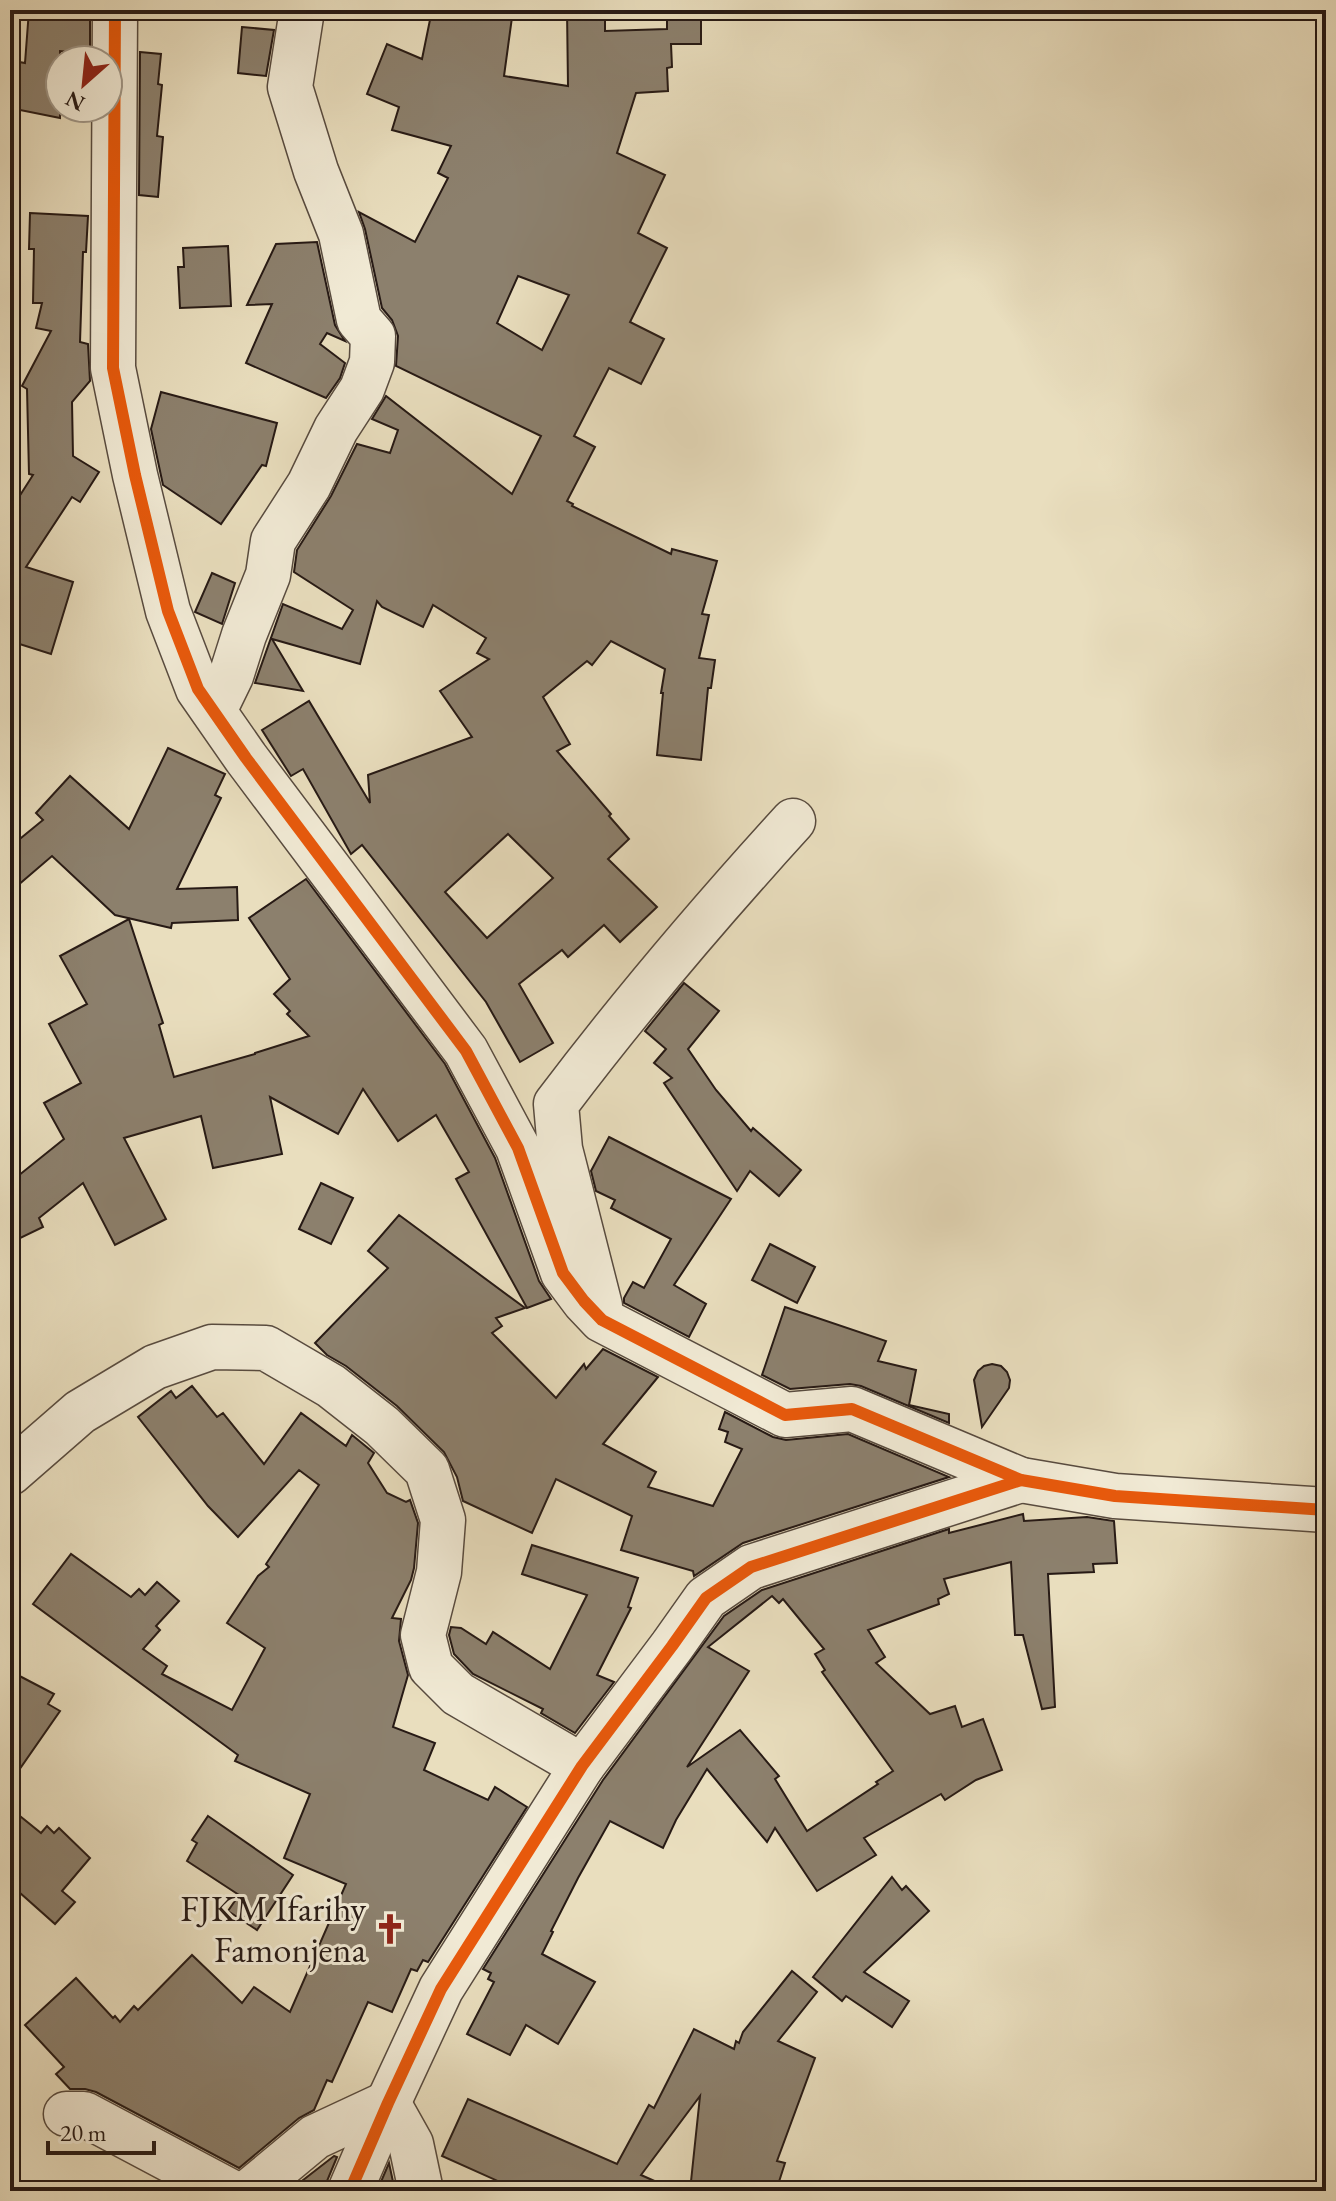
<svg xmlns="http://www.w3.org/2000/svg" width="1336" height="2201" font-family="'EB Garamond',serif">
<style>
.building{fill:#8c806d;stroke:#271a15;stroke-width:2;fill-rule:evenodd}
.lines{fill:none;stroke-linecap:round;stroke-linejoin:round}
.minor-casing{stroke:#584b3f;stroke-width:47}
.minor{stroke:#f1ead5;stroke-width:44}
.cycleway-casing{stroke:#f1ead5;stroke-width:17}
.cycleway{stroke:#e8590c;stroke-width:12}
.labels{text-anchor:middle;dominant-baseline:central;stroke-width:6;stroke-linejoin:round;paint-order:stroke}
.poi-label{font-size:36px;fill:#271a15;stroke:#f1ead5;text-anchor:end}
</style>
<rect width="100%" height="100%" fill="#e9debe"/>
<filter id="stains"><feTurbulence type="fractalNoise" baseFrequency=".0025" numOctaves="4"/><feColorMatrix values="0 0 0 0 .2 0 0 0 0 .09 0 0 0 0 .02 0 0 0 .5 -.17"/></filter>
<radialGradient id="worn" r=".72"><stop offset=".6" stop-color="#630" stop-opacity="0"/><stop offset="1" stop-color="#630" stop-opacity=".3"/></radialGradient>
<!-- building -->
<g class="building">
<path d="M29,10H90V54L60,51V118L10,108L19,62L25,63Z"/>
<path d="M432,10H513L504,76L568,86L567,10H605V31L667,29V10H701V44H671L672,67L667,68L668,91L636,93L617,153L665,175L638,233L667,248L630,322L664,339L641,384L609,368L574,436L595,447L567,501L573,504L572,506L671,554L672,549L717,561L702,614L709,615L699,658L715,660L711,688H708L701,760L657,755L663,693H661L665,669L611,641L592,665L587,661L543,697L570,744L557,751L611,814L609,816L629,839L608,859L657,907L620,942L604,925L568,957L562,950L519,984L553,1043L520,1062L486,1002L362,845L351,854L303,769L291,776L262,730L309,701L370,803L368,775L472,737L440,691L489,659L477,653L486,638L433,605L423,627L382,607L377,601L360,664L272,639L303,691L255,683L283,604L342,629L353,610L294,572L297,550L331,496L357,444L390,453L398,430L372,419L386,396L512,494L541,436L396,366L398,336L392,320L382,308L365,229L359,212L415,242L448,178L438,173L451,146L392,130L399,107L367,94L387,44L422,59ZM518,276L569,295L542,350L497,323ZM508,834L553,878L487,938L445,892Z"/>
<path d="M242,27L274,30L266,76L238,73Z"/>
<path d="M140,52L161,54L158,84L162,85L157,136L163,137L158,197L139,195Z"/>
<path d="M30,213L88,216L86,252H83L80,342L88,344L90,381L72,402L73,456L99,472L80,502L72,497L26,567L73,582L51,654L10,641V511L33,475L29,474L27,389L22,386L51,331L36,328L42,303H33L34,249H29Z"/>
<path d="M317,242L335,325L345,341L327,333L320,344L345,363L340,378L326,398L246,363L272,304L247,305L276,244Z"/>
<path d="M228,246L231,306L180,308L178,267H184L183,248Z"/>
<path d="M161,392L277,423L266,466L262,465L221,524L163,485L151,429Z"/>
<path d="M212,573L235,583L222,624L195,612Z"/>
<path d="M168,748L225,774L215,795L221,798L177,889L237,887L238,920L172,923L171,928L115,915L52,856L10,892V847L43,820L36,813L70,776L129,829Z"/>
<path d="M306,879L445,1064L495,1158L539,1281L551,1299L527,1308L456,1179L469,1172L436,1115L398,1141L363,1089L338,1134L270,1097L282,1154L213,1168L201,1116L124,1138L166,1219L115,1245L83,1183L39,1218L43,1227L10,1243V1159L18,1176L64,1139L44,1103L81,1083L49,1024L87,1004L60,956L129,919L163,1023L159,1025L174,1077L255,1054V1053L309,1036L287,1014L290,1011L274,994L290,979L249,918Z"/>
<path d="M684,983L719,1011L688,1049L716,1090L751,1131L753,1128L801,1170L779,1196L750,1171L737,1191L664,1083L672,1078L654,1063L666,1049L645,1031Z"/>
<path d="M609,1137L731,1199L674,1285L706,1304L689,1337L624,1303V1298L633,1282L644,1288L671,1239L611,1208L615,1200L596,1191L591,1171Z"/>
<path d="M321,1183L353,1198L331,1244L299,1229Z"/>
<path d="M399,1215L525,1308L496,1318L502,1326L492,1333L556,1398L584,1364L586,1369L603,1349L658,1377L603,1444L656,1472L648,1487L713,1506L742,1449L725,1442L728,1432L719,1429L725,1412L773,1437L786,1440L848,1434L949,1477L743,1543L694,1576L693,1571L621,1550L632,1516L556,1479L532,1533L463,1501L457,1477L444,1452L397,1406L346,1366L327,1355L315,1343L388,1268L368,1251Z"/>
<path d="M770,1244L815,1267L797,1303L752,1280Z"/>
<path d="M785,1307L886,1341L878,1361L916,1370L909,1405L949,1414V1423L861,1386L850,1384L790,1389L762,1375Z"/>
<path d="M992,1364L1001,1366L1007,1372L1010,1380L1009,1388L982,1427L974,1380L978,1371L984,1366Z"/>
<path d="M192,1386L217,1417L223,1413L264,1464L301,1413L346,1446L352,1435L374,1453L368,1463L387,1493L406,1502L410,1500L418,1523L414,1568L411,1580L392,1618L401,1619L399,1641L408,1675L393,1727L435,1743L424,1770L488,1800L495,1787L527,1807L428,1962L423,1960L417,1971L411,1969L392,2012L368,2002L332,2082L327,2080L314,2110L299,2118L239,2168L96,2092L85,2089H70L56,2074L64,2067L25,2025L76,1978L113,2018L115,2016L120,2022L134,2006L138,2010L192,1955L242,2003L254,1987L290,2012L346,1884L284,1858L310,1794L235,1761L238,1755L33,1604L71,1554L131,1597L139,1589L145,1595L157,1582L179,1601L156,1626L160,1630L143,1649L167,1666L162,1674L232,1710L265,1648L227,1623L258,1576L269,1567L266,1564L319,1485L299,1470L238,1537L208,1506L138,1417L171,1391L176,1398Z"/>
<path d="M1023,1514L1024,1521L1087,1517L1114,1521L1117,1563L1093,1564L1094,1572L1048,1574L1055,1707L1042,1709L1023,1635H1015L1011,1562L944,1579L949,1594L938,1599L939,1604L868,1630L885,1657L876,1663L930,1714L955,1706L962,1727L983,1719L1002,1770L976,1780L945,1800L941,1794L864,1838L876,1855L817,1891L775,1828L767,1842L707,1769L676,1820L663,1848L610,1821L578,1878L551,1931L553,1932L542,1954L595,1982L558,2044L526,2025L510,2055L467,2034L494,1982L488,1979L491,1973L483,1969L603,1780L724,1616L762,1590L949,1529V1533ZM772,1596L779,1603L783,1599L824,1649L815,1654L825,1670L822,1672L893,1771L876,1782L878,1784L807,1831L775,1779L779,1776L740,1730L687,1767L749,1671L708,1647Z"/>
<path d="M532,1545L638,1578L628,1607L631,1608L597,1675L614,1682L575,1733L541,1713L543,1709L473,1674L454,1654L449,1635L451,1627L461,1628L486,1644L493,1632L550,1669L587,1595L522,1574Z"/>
<path d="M10,1671L54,1694L48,1704L60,1711L10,1783Z"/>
<path d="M10,1808L41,1833L47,1826L54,1833L59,1828L90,1858L62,1891L75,1902L55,1924L10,1884Z"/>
<path d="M208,1816L293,1875L257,1930L228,1911L239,1895L187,1861L197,1843L192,1840Z"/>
<path d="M892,1877L902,1890L906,1886L929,1911L864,1972L909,2001L892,2027L846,1996L842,2001L813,1977Z"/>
<path d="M792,1971L817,1992L778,2041L815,2058L777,2161L785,2163L776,2191H690L700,2096L641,2175L677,2191H520L442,2156L468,2099L617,2164L649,2105L654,2108L694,2029L734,2049L736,2041L739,2043L743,2032Z"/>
<path d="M334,2156L337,2157L327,2181L325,2191H289Z"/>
<path d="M389,2163L395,2191H377Z"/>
</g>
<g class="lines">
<defs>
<g id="minor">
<path d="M115,10L113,368L135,475L168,611L198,689L246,758L466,1051L518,1148L563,1273L584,1301L602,1320L785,1415L852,1409L1021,1480L1115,1496L1326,1510"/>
<path d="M214,711L231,676L244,635L268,575L273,541L309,485L336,429L362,389L372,362L373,336L359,320L341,234L316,171L290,87L302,10"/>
<path d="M600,1306L560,1149L556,1104C630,1006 710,912 793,821"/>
<path d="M10,1473L80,1412L155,1367L212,1347L266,1348L331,1386L382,1426L427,1470L443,1520L439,1572L423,1635L431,1667L458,1694L582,1766"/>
<path d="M66,2114H84L229,2191"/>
<path d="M250,2191L315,2137L388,2103L411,2144L421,2191"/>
<path d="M350,2191L388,2103L441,1989L582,1766L672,1646L706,1598L751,1567L1021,1480"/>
</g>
</defs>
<!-- minor casing -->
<use href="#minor" class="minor-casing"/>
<!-- minor -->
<use href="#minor" class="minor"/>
<defs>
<g id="cycleway">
<path d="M115,10L113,368L135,475L168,611L198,689L246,758L466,1051L518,1148L563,1273L584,1301L602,1320L785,1415L852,1409L1021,1480L1115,1496L1326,1510"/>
<path d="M350,2191L388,2103L441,1989L582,1766L672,1646L706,1598L751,1567L1021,1480"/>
</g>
</defs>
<!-- cycleway casing -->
<use href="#cycleway" class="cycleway-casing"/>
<!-- cycleway -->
<use href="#cycleway" class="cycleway"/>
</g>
<!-- icons -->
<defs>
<symbol id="church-bare" viewBox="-9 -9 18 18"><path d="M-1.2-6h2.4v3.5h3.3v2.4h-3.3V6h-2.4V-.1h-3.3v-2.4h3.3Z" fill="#8f2418" stroke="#f1ead5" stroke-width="2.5" paint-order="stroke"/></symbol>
</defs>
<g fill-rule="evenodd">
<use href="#church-bare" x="368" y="1907" width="44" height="44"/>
</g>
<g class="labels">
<!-- poi labels -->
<g class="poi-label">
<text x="366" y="1908">FJKM Ifarihy<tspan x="366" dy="41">Famonjena</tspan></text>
</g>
</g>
<!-- margin -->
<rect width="1336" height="2201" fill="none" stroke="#e9debe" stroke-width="40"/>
<rect x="12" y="12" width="1312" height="2177" fill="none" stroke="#271a15" stroke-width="4"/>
<rect x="20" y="20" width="1296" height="2161" fill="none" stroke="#271a15" stroke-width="2"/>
<!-- north arrow -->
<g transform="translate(84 84) rotate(207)"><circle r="38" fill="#f1ead5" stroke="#a09788" stroke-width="2"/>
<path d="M0-6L14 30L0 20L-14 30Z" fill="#8f2418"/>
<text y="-12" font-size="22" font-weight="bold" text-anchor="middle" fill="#271a15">N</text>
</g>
<!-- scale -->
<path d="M48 2141v12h106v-12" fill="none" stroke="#271a15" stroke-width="4"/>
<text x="60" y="2141" font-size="24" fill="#271a15" stroke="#f1ead5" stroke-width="6" paint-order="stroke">20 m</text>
<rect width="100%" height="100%" filter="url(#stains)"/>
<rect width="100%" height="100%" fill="url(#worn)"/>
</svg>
